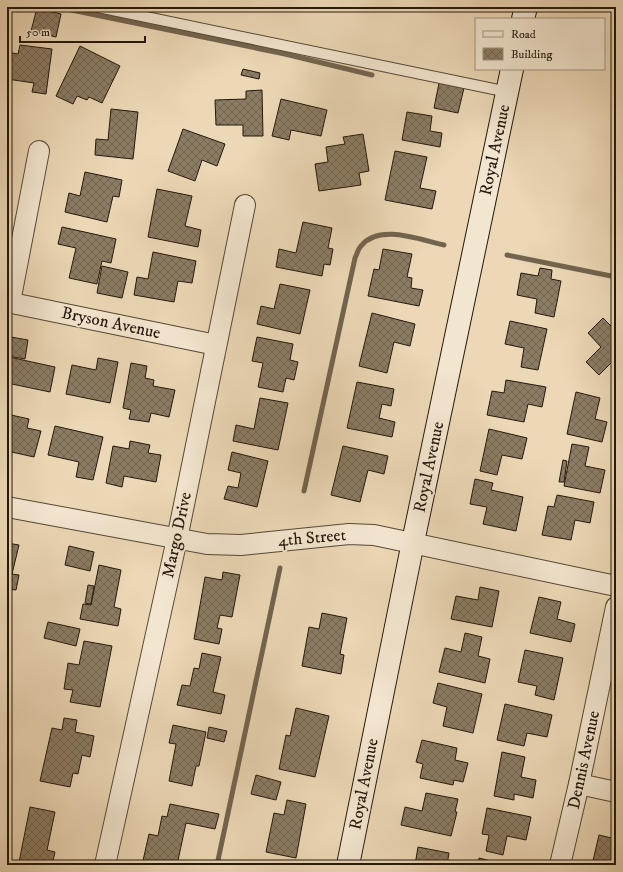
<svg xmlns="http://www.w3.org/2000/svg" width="623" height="872" font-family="'IM FELL DW Pica',serif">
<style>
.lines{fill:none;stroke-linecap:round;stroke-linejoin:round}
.stream{stroke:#73644f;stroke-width:5}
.building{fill:url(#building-cross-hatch);stroke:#24180c}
.lane-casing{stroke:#564836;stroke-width:12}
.street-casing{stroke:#564836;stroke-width:22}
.secondary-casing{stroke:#24180c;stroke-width:24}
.lane{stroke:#f3e6d0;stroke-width:10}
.street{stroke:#f3e6d0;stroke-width:20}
.secondary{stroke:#f3e6d0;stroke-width:22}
.labels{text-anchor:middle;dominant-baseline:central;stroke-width:4;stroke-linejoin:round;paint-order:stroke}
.street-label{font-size:17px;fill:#24180c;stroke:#f3e6d0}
</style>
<defs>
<pattern id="building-cross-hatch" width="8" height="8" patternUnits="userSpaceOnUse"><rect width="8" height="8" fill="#8c7c64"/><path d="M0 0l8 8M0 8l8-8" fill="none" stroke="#726551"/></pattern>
</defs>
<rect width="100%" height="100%" fill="#ecd8b6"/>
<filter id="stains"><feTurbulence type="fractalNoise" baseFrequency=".005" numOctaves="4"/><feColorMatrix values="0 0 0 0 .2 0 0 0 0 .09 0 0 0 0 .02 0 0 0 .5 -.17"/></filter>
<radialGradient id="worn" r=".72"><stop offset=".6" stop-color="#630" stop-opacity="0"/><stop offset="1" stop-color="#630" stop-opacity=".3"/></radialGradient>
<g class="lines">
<!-- stream -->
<g class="stream">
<path d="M57,7L285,54L372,75"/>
<path d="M507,255L616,277"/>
<path d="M304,491L355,258C357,254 358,249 361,246C379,223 420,240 444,245"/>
<path d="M217,865L280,568"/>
</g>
</g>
<!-- building -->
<g class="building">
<path d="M37,8L61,14L56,37L31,31Z"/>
<path d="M20,45L52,49L46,94L32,92L34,83L7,79V52L18,54Z"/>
<path d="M80,46L120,66L102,103L89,97L87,100L77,96L73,104L56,96Z"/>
<path d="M243,69L260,73L259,79L241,75Z"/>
<path d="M439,83L464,88L458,113L434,108Z"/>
<path d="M262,90L263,136H243V125H216L215,100L246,99V91Z"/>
<path d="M281,99L327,110L321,136L291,130L289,140L272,136Z"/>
<path d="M111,109L138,112L133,159L95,155L96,139L108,140Z"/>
<path d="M407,112L432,116L430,131L442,133L440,147L402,140Z"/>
<path d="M183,129L225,144L217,166L202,160L195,181L168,171Z"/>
<path d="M363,134L369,171L359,173L361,185L319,191L315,164L328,162L326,147L345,144L343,137Z"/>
<path d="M395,151L427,157L420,188L436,191L432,209L385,200Z"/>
<path d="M85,172L122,180L119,197L113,196L107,222L65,212L69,193L80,196Z"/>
<path d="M157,189L192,196L185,226L201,230L198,247L148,237Z"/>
<path d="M303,222L332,228L328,248L333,249L330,265L324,264L322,276L276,267L279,249L296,253Z"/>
<path d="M62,227L116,239L111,263L102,261L97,284L69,278L76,248L58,244Z"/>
<path d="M383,249L412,254L407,277L412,278L411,288L423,290L419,306L368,296L374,269L379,270Z"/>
<path d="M153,252L196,261L192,283L178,281L174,302L134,295L137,277L148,279Z"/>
<path d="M102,266L128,272L122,298L97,293Z"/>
<path d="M540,268L552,270L551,279L561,281L554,317L535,313L537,299L517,295L521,273L538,276Z"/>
<path d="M280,284L310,290L300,334L257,324L261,306L274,309Z"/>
<path d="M372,313L415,324L410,346L394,342L387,373L359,366Z"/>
<path d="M603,318L616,331V358L599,375L586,362L601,347L588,333Z"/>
<path d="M510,321L547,329L538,370L521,367L524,348L505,344Z"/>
<path d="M11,337L28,340L25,359L8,356Z"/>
<path d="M257,337L293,344L290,360L298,362L294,380L286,378L283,392L258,387L263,363L252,361Z"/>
<path d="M9,357L55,367L50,392L7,383V367Z"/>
<path d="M98,358L118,362L110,403L66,394L72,365L96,370Z"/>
<path d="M131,363L147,366L145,378L154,380L153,386L175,390L169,417L151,413L149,422L129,419L131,410L123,408Z"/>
<path d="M506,380L546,387L542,407L528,404L524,422L487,415L492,391L504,393Z"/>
<path d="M357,382L394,389L391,406L382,404L379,418L395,422L392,437L347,428Z"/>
<path d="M576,392L600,398L595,419L607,422L602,442L567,434Z"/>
<path d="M260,398L288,403L278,450L233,441L236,425L254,429Z"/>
<path d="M11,415L29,419L27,428L41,431L34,457L7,451V424H9Z"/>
<path d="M55,426L103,437L93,480L76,477L79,462L48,455Z"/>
<path d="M489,429L527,438L522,459L502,455L497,475L480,471Z"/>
<path d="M130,441L150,445L148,453L161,455L156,482L124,476L122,487L106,483L113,446L129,449Z"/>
<path d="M572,444L589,447L585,466L605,470L600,493L564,486Z"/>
<path d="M343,446L388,456L384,474L368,470L360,502L331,495Z"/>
<path d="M232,452L268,461L257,507L224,499L228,486L238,488L241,473L228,470Z"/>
<path d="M563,460L567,461L564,482H559Z"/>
<path d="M475,479L493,483L491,490L523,497L516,531L483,524L487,507L470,504Z"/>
<path d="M557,495L594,502L590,523L575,520L571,540L542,535L548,506L554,507Z"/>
<path d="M7,543L19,545L12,574L19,575L16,590L8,589L7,595Z"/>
<path d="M69,546L94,552L90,571L65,565Z"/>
<path d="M99,565L121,570L114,607L121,609L118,626L80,619L83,604L91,605Z"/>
<path d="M223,572L240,575L232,617L220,615L217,628L222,629L219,644L194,639L205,577L222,580Z"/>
<path d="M88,585L94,586L91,604L85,603Z"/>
<path d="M480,587L499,591L492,627L451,619L456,596L478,600Z"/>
<path d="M539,597L561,602L557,619L575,624L571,642L530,633Z"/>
<path d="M322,613L347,618L340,654L344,655L341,674L302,666L309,627L319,629Z"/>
<path d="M48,622L80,629L76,646L44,638Z"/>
<path d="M465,633L482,637L478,656L490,659L485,683L439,672L445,648L461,652Z"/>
<path d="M84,641L112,646L100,707L70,702L73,690L64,689L68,663L79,665Z"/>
<path d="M525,650L563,658L554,700L535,695L537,686L518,682Z"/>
<path d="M202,653L221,657L213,692L225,695L221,714L177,705L182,685L190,686L194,668L199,669Z"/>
<path d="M438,683L482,694L473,733L443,726L447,707L433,703Z"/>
<path d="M505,704L552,715L547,737L527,733L524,746L497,740Z"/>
<path d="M296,708L329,716L315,777L279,769L286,735L290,736Z"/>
<path d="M64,718L77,720L75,732L94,736L90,757L82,755L78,774L73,773L70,787L40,781L52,728L62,730Z"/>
<path d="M173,725L206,732L199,766H196L192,786L169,781L176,744L169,743Z"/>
<path d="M209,727L227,731L224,742L207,738Z"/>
<path d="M422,740L457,748L455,760L468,763L463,782L454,780L453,785L420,778L423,764L416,762Z"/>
<path d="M502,752L525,757L521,777L536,780L533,798L514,794V800L494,796Z"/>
<path d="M256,775L281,782L276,800L251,794Z"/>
<path d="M426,793L458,799L455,812H457L451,836L401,825L405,807L422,811Z"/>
<path d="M287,800L306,804L296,858L266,852L274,813L284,815Z"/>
<path d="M170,804L219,814L215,829L186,823L177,865H142L149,834L158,836L162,816L167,817Z"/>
<path d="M30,807L55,812L47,850L55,852L52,865H33L19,862Z"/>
<path d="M487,808L531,817L526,840L507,836L503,855L486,851L489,835L482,834Z"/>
<path d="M599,835L616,839V865H592Z"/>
<path d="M418,847L449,853L447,865H415Z"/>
<path d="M479,858L503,864V865H478Z"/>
</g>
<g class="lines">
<defs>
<path id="lane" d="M98,7L508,92"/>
<g id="street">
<path d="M7,302L216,345"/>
<path d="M10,302L39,151"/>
<path d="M7,507L207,544L241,545L349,534L374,535L616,586"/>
<path d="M579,784L616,792"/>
<path d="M105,865L177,539L245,205"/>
<path d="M560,865L579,784L616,607"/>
</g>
<g id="secondary">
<path d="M523,19L526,7"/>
<path d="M348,865L413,542L512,69"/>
</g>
</defs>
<!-- lane casing -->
<use href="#lane" class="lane-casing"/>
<!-- street casing -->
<use href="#street" class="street-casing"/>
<!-- secondary casing -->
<use href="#secondary" class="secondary-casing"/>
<!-- lane -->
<use href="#lane" class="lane"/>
<!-- street -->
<use href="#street" class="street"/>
<!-- secondary -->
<use href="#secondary" class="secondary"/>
</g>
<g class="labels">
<!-- street labels -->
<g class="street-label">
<text transform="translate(495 150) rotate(-78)">Royal Avenue</text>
<text transform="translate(111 323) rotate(12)">Bryson Avenue</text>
<text transform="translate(429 467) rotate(-78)">Royal Avenue</text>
<text transform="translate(177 535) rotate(-78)">Margo Drive</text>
<text transform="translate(312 538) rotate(-5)">4th Street</text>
<text transform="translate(584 760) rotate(-78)">Dennis Avenue</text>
<text transform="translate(364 784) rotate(-79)">Royal Avenue</text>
</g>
</g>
<!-- margin -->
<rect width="623" height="872" fill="none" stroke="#ecd8b6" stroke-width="24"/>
<rect x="8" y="8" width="607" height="856" fill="none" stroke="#24180c" stroke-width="2"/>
<rect x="12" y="12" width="599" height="848" fill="none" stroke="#24180c"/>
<!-- legend -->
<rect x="475" y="18" width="130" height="52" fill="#f3e6d0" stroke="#a09482"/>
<rect x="483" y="31" width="20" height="6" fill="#f3e6d0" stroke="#a09482"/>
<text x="511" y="38" font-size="12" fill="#24180c">Road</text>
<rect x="483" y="48" width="20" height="12" fill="url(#building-cross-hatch)" stroke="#a09482"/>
<text x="511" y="58" font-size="12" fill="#24180c">Building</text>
<!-- scale -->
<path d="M20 36v6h125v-6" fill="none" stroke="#24180c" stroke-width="2"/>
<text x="26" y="36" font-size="12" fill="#24180c" stroke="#f3e6d0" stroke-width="3" paint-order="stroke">50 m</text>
<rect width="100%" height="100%" filter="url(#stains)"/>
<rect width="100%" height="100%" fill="url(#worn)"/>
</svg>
